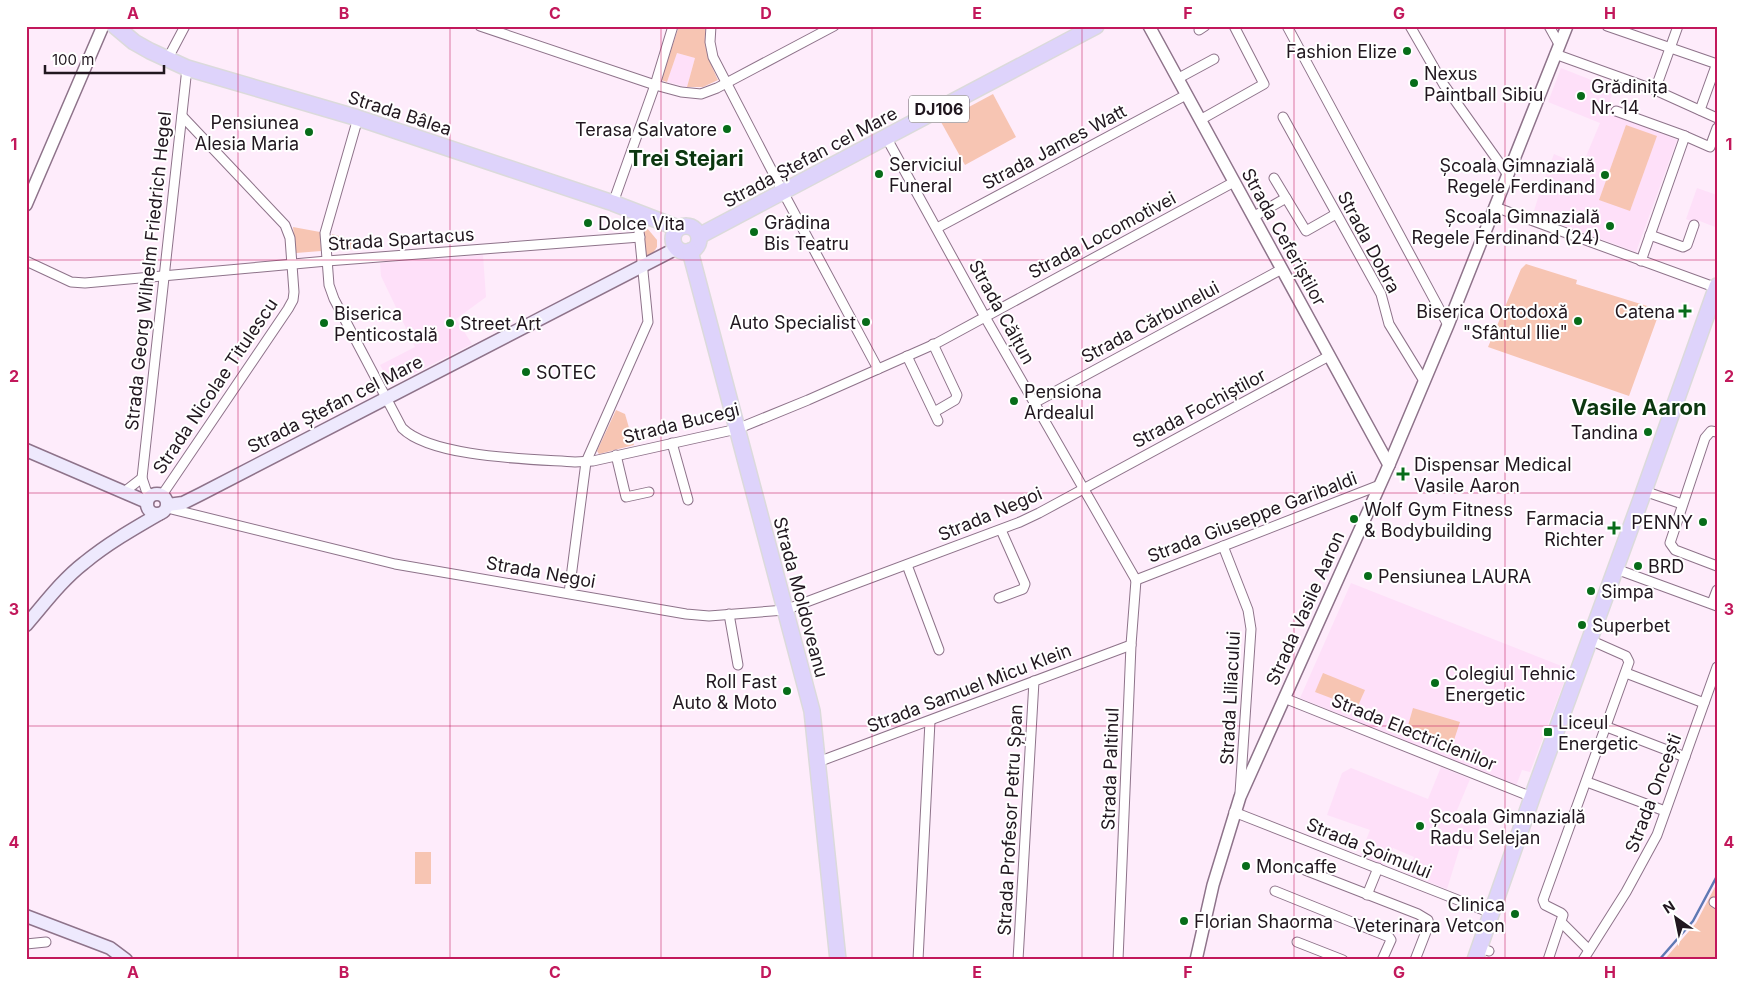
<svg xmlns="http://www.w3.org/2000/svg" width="1743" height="986" font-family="Inter,sans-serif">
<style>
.built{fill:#fee0f9}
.green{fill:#f7c5b3}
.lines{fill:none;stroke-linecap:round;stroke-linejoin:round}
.stream{stroke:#5f79b4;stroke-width:2.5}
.minor-casing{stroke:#8e738a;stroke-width:11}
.tertiary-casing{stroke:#8e738a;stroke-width:14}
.secondary-casing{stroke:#8e738a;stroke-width:15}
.primary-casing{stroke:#dbdadb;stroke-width:18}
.minor{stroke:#fff;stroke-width:9}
.tertiary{stroke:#fff;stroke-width:11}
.secondary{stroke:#eee9fd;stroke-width:12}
.primary{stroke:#ded3fb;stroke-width:15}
.grid{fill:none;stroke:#c2185b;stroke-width:1;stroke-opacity:0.55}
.poi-dot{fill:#076c19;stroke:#fff;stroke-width:2}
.labels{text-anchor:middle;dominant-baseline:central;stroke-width:4;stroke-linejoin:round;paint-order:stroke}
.shield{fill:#fff;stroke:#645d62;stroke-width:1}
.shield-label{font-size:16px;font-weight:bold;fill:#21171f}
.poi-label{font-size:18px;fill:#21171f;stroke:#fff;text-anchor:start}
.street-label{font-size:18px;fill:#21171f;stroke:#fff}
.district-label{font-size:22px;font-weight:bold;fill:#0c3710;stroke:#fff}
.neatline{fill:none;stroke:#c2185b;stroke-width:2}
.grid-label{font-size:16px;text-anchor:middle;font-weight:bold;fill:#c2185b}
</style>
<rect width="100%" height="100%" fill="#feecfb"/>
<!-- built -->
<g class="built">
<path d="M677,53L695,58L687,87L667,82Z"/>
<path d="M1561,68L1614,89L1609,103L1612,104L1610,112L1677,140L1636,252L1533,214L1542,185L1554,154L1582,166L1600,123L1548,102Z"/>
<path d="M1697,188L1717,195V222L1715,227L1697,220L1696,223L1686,219Z"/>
<path d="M483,255L486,297L456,319L472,344L391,385L380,365L415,347L381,276L380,263Z"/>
<path d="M1351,583L1569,669L1530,772L1522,770L1516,786L1300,698Z"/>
<path d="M1441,767L1470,779L1455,815L1481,822L1472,850L1460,847L1447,889L1407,874L1414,857L1393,848L1385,866L1360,856L1370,830L1327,815L1342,773L1351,768L1428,799Z"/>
</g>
<!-- green -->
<g class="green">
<path d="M679,26H706C702,47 710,62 718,80L703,87H687L695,58L677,53L667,82L661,80Z"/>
<path d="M993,94L1016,137L965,165L941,122Z"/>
<path d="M1626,125L1657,136L1630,211L1599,200Z"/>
<path d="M293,227L320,232L321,251L296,253Z"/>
<path d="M647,228L657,240V247L653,253L646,256L642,231Z"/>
<path d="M332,234L381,248L332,250Z"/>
<path d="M1526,264L1577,280L1576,284L1657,309L1658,316L1629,396L1488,347L1521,269Z"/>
<path d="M616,410L625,414L634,445L599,454L597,451Z"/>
<path d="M1323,673L1365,690L1357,708L1315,692Z"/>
<path d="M1413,708L1460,722L1453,743L1407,729Z"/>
<rect x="415" y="852" width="16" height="32"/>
<path d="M1717,883V960H1664L1696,923Z"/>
</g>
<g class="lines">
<!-- stream -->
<path class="stream" d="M1659,960L1693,921L1717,876"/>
<defs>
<g id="minor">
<path d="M480,26L655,85L681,92L701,94L717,88L834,26"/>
<path d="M711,26L710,42L713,57L783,192L878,369"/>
<path d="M1287,26L1448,325"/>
<path d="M1410,26L1444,85L1508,175"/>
<path d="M1549,26L1559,44"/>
<path d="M1607,26L1717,64"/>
<path d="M1199,30L1205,26"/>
<path d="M1555,54L1655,90L1717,118"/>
<path d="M167,60L185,26"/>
<path d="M1177,79L1214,59"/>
<path d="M1655,90L1678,26"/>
<path d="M1700,110L1717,63"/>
<path d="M1616,111L1685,136"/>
<path d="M1283,117L1381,294L1389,324L1424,381"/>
<path d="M358,118L325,233L329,285L334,299L402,428C432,458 532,459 575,462L593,461L737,429L808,400L937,343L1234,182"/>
<path d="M1200,120L1264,84L1234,26"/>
<path d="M886,137L985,317L1136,580"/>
<path d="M1274,178L1306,231L1336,214"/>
<path d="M613,203L655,85L673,26"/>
<path d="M1495,207L1717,288"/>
<path d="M1253,217L1286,198"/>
<path d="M937,228L1186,95"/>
<path d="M1650,235L1683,247L1687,245L1694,225"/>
<path d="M26,261L71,282L85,283L327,261L640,237"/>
<path d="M1641,261L1685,136L1710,147L1717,128"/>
<path d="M933,344L957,395L955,400L936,411"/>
<path d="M907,356L938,421"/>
<path d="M1034,403L1282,269"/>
<path d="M1717,432L1711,431L1705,438L1670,543L1675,550L1717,566"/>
<path d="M672,443L688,500"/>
<path d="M616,455L626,497L649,492"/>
<path d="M1644,491L1682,504"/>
<path d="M124,492L142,478"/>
<path d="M162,495L288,309L293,300L294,292L290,238L285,225L182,116"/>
<path d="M150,496L146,490L142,478L187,68"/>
<path d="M167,508L395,564L686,614L709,616L785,610L1020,522L1039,513L1329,356"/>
<path d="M1223,546L1248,610L1251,629L1240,793"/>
<path d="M907,565L939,650"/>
<path d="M1616,569L1717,606"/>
<path d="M1136,580L1380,485"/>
<path d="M569,593L586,462L648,322L637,211"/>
<path d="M999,598L1023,589L1025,584L1001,530"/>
<path d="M1712,603L1717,590"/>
<path d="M729,614L738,665"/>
<path d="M1626,673L1704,703"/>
<path d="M1284,698L1532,797"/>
<path d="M1607,727L1685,757"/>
<path d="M818,762L1131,645"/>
<path d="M1587,782L1665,811"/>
<path d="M1234,812L1491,913"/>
<path d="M1305,870L1418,914L1428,920L1429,924L1415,960"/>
<path d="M1275,891L1389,937L1391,940L1382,960"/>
<path d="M1367,895L1378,868"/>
<path d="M1714,902L1717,904"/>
<path d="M1561,922L1589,950"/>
<path d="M1297,942L1343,960"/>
<path d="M26,944L46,942"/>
<path d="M1479,948L1489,951"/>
<path d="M918,960L930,721"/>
<path d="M1018,960L1034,681"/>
<path d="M1118,960L1131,645L1136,580"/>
<path d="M1548,960L1563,915L1561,913L1545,905L1543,900L1629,662L1626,656L1590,640"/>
<path d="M1583,960L1626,892L1657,835L1717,667"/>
</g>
<g id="tertiary">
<path d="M1149,26L1389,465"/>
<path d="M26,205L103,26"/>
<path d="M1196,960L1213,885L1240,797L1389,465L1448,325L1567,26"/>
</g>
<g id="secondary">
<path d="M26,450L147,502"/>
<circle cx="157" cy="504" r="10"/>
<path d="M168,505L183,503L201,494L677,248"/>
<path d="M26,625C45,603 62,580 84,563C107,544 133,529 159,514"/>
<path d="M26,916L110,948L126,960"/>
</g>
<g id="primary">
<path d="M115,26L134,42L150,51L187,68L358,118L613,203L678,228"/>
<circle cx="686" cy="239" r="13"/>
<path d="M699,236L1096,26"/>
<path d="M690,251L812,711L838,960"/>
<path d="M1475,960L1535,789L1644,491L1717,286"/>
</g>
</defs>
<!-- minor casing -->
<use href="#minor" class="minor-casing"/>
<!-- tertiary casing -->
<use href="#tertiary" class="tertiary-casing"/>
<!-- secondary casing -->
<use href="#secondary" class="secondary-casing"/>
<!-- primary casing -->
<use href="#primary" class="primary-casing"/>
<!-- minor -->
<use href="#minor" class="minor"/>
<!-- tertiary -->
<use href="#tertiary" class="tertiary"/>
<!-- secondary -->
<use href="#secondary" class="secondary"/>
<!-- primary -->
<use href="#primary" class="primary"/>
</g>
<!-- grid -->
<path class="grid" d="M238,26V960M450,26V960M661,26V960M872,26V960M1082,26V960M1294,26V960M1505,26V960M26,260H1717M26,493H1717M26,726H1717"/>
<!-- markers -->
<g class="poi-dot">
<circle cx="1407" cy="51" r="5"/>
<circle cx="1414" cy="83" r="5"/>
<circle cx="1581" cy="96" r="5"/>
<circle cx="727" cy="129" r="5"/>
<circle cx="309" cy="132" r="5"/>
<circle cx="879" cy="174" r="5"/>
<circle cx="1605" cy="175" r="5"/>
<circle cx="588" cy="223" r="5"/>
<circle cx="1610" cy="226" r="5"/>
<circle cx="754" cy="232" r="5"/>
<path d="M1682.5 303.5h5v5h5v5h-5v5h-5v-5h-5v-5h5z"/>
<circle cx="1578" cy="321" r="5"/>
<circle cx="866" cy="322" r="5"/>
<circle cx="324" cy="323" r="5"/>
<circle cx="450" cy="323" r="5"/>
<circle cx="526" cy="372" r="5"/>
<circle cx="1014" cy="401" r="5"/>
<circle cx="1648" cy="432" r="5"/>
<path d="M1400.5 466.5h5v5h5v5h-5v5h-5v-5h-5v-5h5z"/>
<circle cx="1354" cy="519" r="5"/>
<circle cx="1703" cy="522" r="5"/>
<path d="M1611.5 520.5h5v5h5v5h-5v5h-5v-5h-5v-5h5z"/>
<circle cx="1638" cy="566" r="5"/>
<circle cx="1368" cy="576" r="5"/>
<circle cx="1591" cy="591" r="5"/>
<circle cx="1582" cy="625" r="5"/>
<circle cx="1435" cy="683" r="5"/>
<circle cx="787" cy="691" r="5"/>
<rect x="1543" y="727" width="10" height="10" rx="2.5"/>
<circle cx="1420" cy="826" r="5"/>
<circle cx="1246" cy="866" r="5"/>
<circle cx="1515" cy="914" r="5"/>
<circle cx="1184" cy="921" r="5"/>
</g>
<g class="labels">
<!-- shield labels -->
<rect class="shield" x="909" y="95.5" width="60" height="27" rx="4"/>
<g class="shield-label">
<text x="939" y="109">DJ106</text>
</g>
<!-- poi labels -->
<g class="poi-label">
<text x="1397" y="51" text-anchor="end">Fashion Elize</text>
<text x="1424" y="73">Nexus<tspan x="1424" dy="21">Paintball Sibiu</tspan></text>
<text x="1591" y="86">Grădinița<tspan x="1591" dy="21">Nr. 14</tspan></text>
<text x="299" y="122" text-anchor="end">Pensiunea<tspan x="299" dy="21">Alesia Maria</tspan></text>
<text x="717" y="129" text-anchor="end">Terasa Salvatore</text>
<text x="889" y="164">Serviciul<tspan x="889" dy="21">Funeral</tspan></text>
<text x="1595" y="165" text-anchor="end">Școala Gimnazială<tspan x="1595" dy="21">Regele Ferdinand</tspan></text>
<text x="1600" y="216" text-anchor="end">Școala Gimnazială<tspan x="1600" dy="21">Regele Ferdinand (24)</tspan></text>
<text x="764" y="222">Grădina<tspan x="764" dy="21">Bis Teatru</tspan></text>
<text x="598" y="223">Dolce Vita</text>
<text x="1568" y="311" text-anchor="end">Biserica Ortodoxă<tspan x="1568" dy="21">"Sfântul Ilie"</tspan></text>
<text x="1675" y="311" text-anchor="end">Catena</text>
<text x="334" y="313">Biserica<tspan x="334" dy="21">Penticostală</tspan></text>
<text x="856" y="322" text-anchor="end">Auto Specialist</text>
<text x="460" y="323">Street Art</text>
<text x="536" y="372">SOTEC</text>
<text x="1024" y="391">Pensiona<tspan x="1024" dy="21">Ardealul</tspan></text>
<text x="1638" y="432" text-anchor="end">Tandina</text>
<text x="1414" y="464">Dispensar Medical<tspan x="1414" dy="21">Vasile Aaron</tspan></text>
<text x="1364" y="509">Wolf Gym Fitness<tspan x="1364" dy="21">&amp; Bodybuilding</tspan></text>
<text x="1604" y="518" text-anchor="end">Farmacia<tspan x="1604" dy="21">Richter</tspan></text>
<text x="1693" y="522" text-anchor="end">PENNY</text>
<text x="1648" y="566">BRD</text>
<text x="1378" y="576">Pensiunea LAURA</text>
<text x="1601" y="591">Simpa</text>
<text x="1592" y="625">Superbet</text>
<text x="1445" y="673">Colegiul Tehnic<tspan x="1445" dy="21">Energetic</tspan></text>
<text x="777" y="681" text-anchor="end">Roll Fast<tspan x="777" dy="21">Auto &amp; Moto</tspan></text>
<text x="1558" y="722">Liceul<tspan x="1558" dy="21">Energetic</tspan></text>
<text x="1430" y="816">Școala Gimnazială<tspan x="1430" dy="21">Radu Selejan</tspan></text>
<text x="1256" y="866">Moncaffe</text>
<text x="1505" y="904" text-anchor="end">Clinica<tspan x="1505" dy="21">Veterinara Vetcon</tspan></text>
<text x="1194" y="921">Florian Shaorma</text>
</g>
<!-- street labels -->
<g class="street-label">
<text transform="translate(400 113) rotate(18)">Strada Bâlea</text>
<text transform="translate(1054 147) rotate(-28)">Strada James Watt</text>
<text transform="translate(810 157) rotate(-28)">Strada Ștefan cel Mare</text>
<text transform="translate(1102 235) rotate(-28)">Strada Locomotivei</text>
<text transform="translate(1284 237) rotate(61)">Strada Ceferiștilor</text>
<text transform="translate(401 239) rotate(-4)">Strada Spartacus</text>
<text transform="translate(1369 242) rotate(62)">Strada Dobra</text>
<text transform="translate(148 271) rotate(-84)">Strada Georg Wilhelm Friedrich Hegel</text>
<text transform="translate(1002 312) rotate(61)">Strada Călțun</text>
<text transform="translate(1150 322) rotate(-28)">Strada Cărbunelui</text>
<text transform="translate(215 386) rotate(-56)">Strada Nicolae Titulescu</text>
<text transform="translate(335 404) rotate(-27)">Strada Ștefan cel Mare</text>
<text transform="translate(1199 408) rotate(-28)">Strada Fochiștilor</text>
<text transform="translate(681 423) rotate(-14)">Strada Bucegi</text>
<text transform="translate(990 514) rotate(-23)">Strada Negoi</text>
<text transform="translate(1252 517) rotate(-21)">Strada Giuseppe Garibaldi</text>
<text transform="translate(541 572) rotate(10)">Strada Negoi</text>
<text transform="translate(801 597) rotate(75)">Strada Moldoveanu</text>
<text transform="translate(1305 608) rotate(-66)">Strada Vasile Aaron</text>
<text transform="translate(969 688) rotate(-21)">Strada Samuel Micu Klein</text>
<text transform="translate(1230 698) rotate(-87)">Strada Liliacului</text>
<text transform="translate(1414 732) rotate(22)">Strada Electricienilor</text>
<text transform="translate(1110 769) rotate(-88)">Strada Paltinul</text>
<text transform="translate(1653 793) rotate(-69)">Strada Oncești</text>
<text transform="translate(1010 820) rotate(-87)">Strada Profesor Petru Șpan</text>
<text transform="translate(1369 848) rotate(22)">Strada Șoimului</text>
</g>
<!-- district labels -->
<g class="district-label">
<text x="686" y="158">Trei Stejari</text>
<text x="1639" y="407">Vasile Aaron</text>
</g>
</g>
<!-- border -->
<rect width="1743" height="986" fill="none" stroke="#ffffff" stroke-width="55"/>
<!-- north arrow -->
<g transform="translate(1676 918) rotate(327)" stroke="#ffffff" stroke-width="4" paint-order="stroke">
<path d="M0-4L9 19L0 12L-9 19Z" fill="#21171f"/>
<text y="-8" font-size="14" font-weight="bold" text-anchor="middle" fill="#21171f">N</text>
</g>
<!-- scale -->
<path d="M45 65v8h119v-8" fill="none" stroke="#21171f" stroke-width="2.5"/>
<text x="52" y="65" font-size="15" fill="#21171f" stroke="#ffffff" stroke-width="4" paint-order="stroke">100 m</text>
<rect x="28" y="28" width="1688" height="930" class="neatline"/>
<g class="grid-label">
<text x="133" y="19">A</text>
<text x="344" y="19">B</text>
<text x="555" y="19">C</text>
<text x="766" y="19">D</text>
<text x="977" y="19">E</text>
<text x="1188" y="19">F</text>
<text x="1399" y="19">G</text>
<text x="1610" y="19">H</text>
<text x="14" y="150">1</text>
<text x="1729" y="150">1</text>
<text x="14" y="382">2</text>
<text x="1729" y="382">2</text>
<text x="14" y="615">3</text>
<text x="1729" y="615">3</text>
<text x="14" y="848">4</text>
<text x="1729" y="848">4</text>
<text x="133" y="978">A</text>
<text x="344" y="978">B</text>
<text x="555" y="978">C</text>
<text x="766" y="978">D</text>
<text x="977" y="978">E</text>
<text x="1188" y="978">F</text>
<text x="1399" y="978">G</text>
<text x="1610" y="978">H</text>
</g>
</svg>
